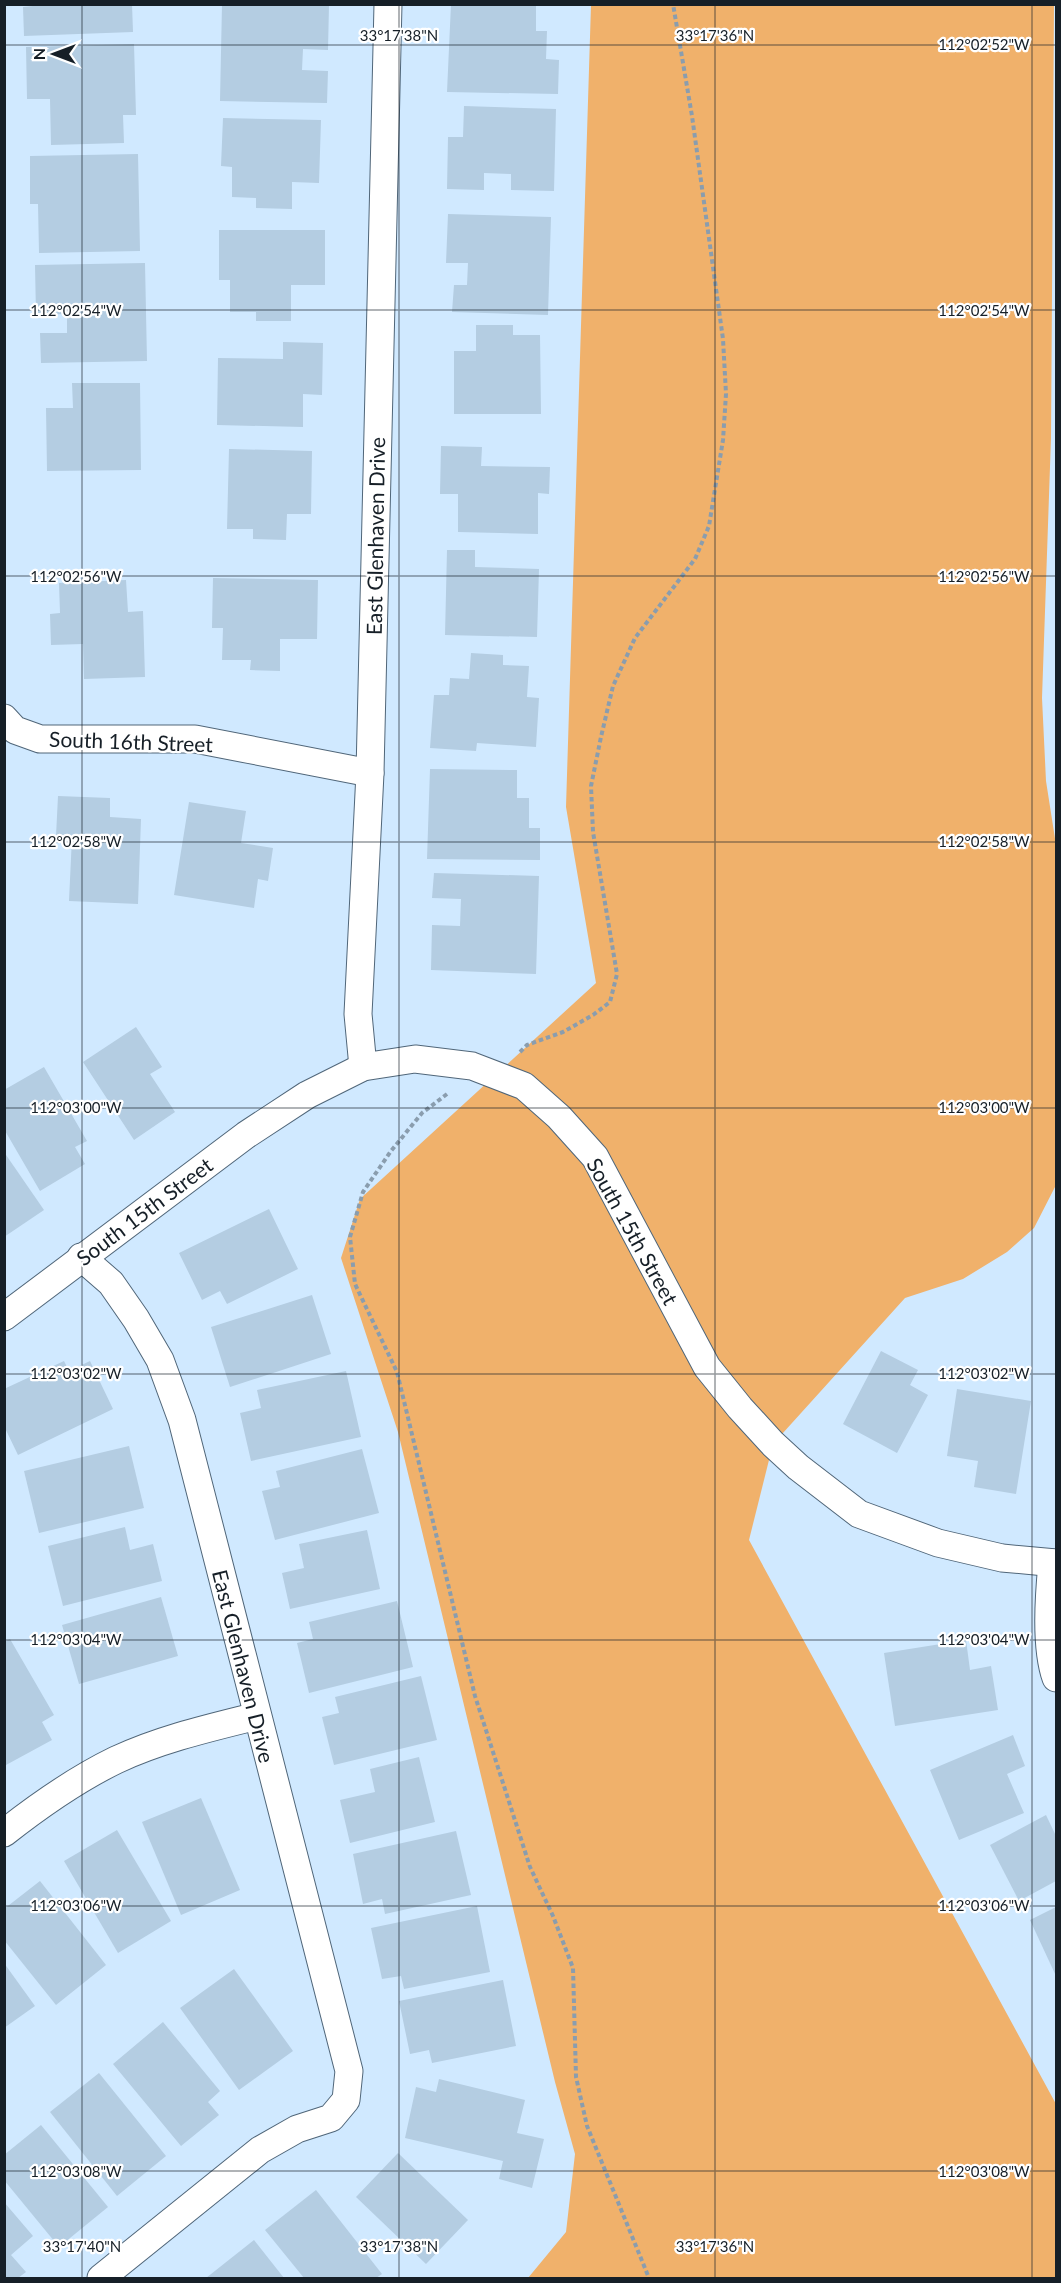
<svg xmlns="http://www.w3.org/2000/svg" width="1061" height="2283" font-family="Lato,sans-serif">
<style>
.green{fill:#f0b16b}
.building{fill:#b4cde2}
.lines{fill:none;stroke-linecap:round;stroke-linejoin:round}
.minor-casing{stroke:#506679;stroke-width:29}
.path{stroke:#8a9dae;stroke-width:4;stroke-dasharray:4.5 3;stroke-linecap:butt}
.minor{stroke:#fff;stroke-width:27}
.ticks{fill:none;stroke:#161f27;stroke-width:1.5;stroke-opacity:0.45}
.labels{text-anchor:middle;dominant-baseline:central;stroke-width:4.5;stroke-linejoin:round;paint-order:stroke}
.street-label{font-size:21px;fill:#161f27;stroke:#fff}
.ticks-label{font-size:15px;text-anchor:middle;fill:#161f27;stroke:#fff;stroke-width:4.5;stroke-linejoin:round;paint-order:stroke}
</style>
<rect width="100%" height="100%" fill="#d0e9ff"/>
<!-- green -->
<path class="green" d="M591,5H1054L1051,438L1042,698L1046,781L1056,845V1185L1034,1228L1007,1252L963,1279L905,1298L773,1444L749,1540L1056,2104V2278H528L566,2232L575,2154L555,2082L398,1432L341,1258L360,1199L596,983L566,807Z"/>
<!-- building -->
<g class="building">
<path d="M52,4H132L133,32L24,36L23,7Z"/>
<path d="M222,4L329,5L328,50L303,49L302,70L328,71L327,103L220,101Z"/>
<path d="M451,4L536,5V31H547L546,59L559,60L558,94L447,92Z"/>
<path d="M134,44L136,115H123L124,143L51,145L50,99H27L26,47Z"/>
<path d="M464,106L556,109L554,191L511,190V174L484,173V190L447,189L448,137H463Z"/>
<path d="M223,118L321,120L319,183L292,182V209L256,208V198L232,197V167L221,166Z"/>
<path d="M138,154L140,251L39,253L38,204H30V156Z"/>
<path d="M448,214L551,217L548,315L452,312L454,285H467L468,263H446Z"/>
<path d="M219,230H325V285H291V321H256V312H230V280H219Z"/>
<path d="M145,263L147,361L41,363L40,333H67V314L36,315L35,265Z"/>
<path d="M476,325H513V335H540L541,414H454V351H476Z"/>
<path d="M283,342L323,343L322,395L303,394V427L217,425L218,358L283,359Z"/>
<path d="M72,383H140L141,470L47,471L46,408H73Z"/>
<path d="M441,446L482,447L481,466L550,467L549,494L538,493V534L458,532V494H440Z"/>
<path d="M229,449L312,451L311,514H287L286,540L253,539V529H227Z"/>
<path d="M447,550H475V567L539,569L537,637L445,635Z"/>
<path d="M213,578L318,580L317,639H280V671L250,670L251,660H222L223,628H212Z"/>
<path d="M126,580L128,612L143,611L145,677L84,679L83,644L51,645L50,614L60,613L59,583Z"/>
<path d="M471,653L503,655V665L529,666L527,697L539,698L536,747L477,743L476,751L430,748L434,695H449L450,678L469,679Z"/>
<path d="M430,769L517,770V798H529V828H540V860L427,859Z"/>
<path d="M58,796L110,798V817L141,819L138,904L69,901L72,837L56,836Z"/>
<path d="M189,802L246,811L241,843L273,848L268,881L258,879L254,908L174,895Z"/>
<path d="M434,873L539,876L536,974L431,970L432,925L460,926L461,899L432,898Z"/>
<path d="M136,1027L162,1067L150,1074L175,1112L134,1140L83,1062Z"/>
<path d="M44,1067L87,1141L75,1147L85,1164L40,1191L4,1129V1090Z"/>
<path d="M4,1152L44,1210L4,1237Z"/>
<path d="M269,1209L298,1269L227,1304L220,1291L202,1300L179,1253Z"/>
<path d="M312,1295L331,1354L230,1387L211,1327Z"/>
<path d="M881,1351L918,1370L910,1385L928,1395L897,1453L843,1424Z"/>
<path d="M64,1361L69,1371L90,1361L113,1409L18,1455L4,1426V1389Z"/>
<path d="M346,1371L361,1437L251,1461L240,1413L261,1408L257,1390Z"/>
<path d="M957,1389L1031,1401L1016,1494L974,1487L978,1461L947,1456Z"/>
<path d="M129,1446L144,1508L39,1533L24,1471Z"/>
<path d="M362,1449L379,1513L275,1540L262,1491L280,1487L276,1471Z"/>
<path d="M125,1527L130,1550L153,1544L162,1581L63,1606L48,1546Z"/>
<path d="M367,1530L380,1589L290,1609L282,1573L304,1568L299,1544Z"/>
<path d="M161,1597L178,1656L79,1684L62,1625Z"/>
<path d="M397,1601L413,1667L309,1693L297,1643L313,1639L309,1622Z"/>
<path d="M10,1639L54,1715L42,1722L52,1740L6,1765L4,1642Z"/>
<path d="M966,1640L970,1670L991,1666L998,1710L895,1726L884,1653Z"/>
<path d="M421,1676L437,1740L334,1765L322,1717L339,1713L335,1697Z"/>
<path d="M1013,1735L1025,1766L1007,1774L1024,1813L959,1840L930,1770Z"/>
<path d="M419,1757L435,1822L350,1843L340,1800L375,1792L370,1769Z"/>
<path d="M201,1798L240,1890L181,1915L142,1822Z"/>
<path d="M1046,1815L1056,1836V1881L1019,1901L990,1845Z"/>
<path d="M117,1830L171,1921L118,1953L64,1861Z"/>
<path d="M456,1831L471,1895L385,1914L382,1899L363,1904L353,1854Z"/>
<path d="M40,1881L106,1965L56,2005L4,1940V1909Z"/>
<path d="M477,1906L490,1972L404,1989L401,1976L382,1979L371,1928Z"/>
<path d="M1056,1907V1976L1030,1920Z"/>
<path d="M4,1963L35,2006L4,2028Z"/>
<path d="M234,1969L293,2051L239,2090L180,2008Z"/>
<path d="M503,1980L516,2046L432,2063L429,2050L410,2054L399,2001Z"/>
<path d="M163,2022L220,2091L208,2102L219,2115L181,2146L113,2064Z"/>
<path d="M99,2073L166,2156L117,2196L50,2112Z"/>
<path d="M439,2079L525,2100L517,2133L544,2139L532,2188L499,2179L503,2161L405,2138L416,2087L436,2092Z"/>
<path d="M41,2125L108,2207L59,2247L4,2180V2155Z"/>
<path d="M398,2153L468,2220L426,2264L356,2197Z"/>
<path d="M316,2190L382,2274L376,2278H304L265,2230Z"/>
<path d="M4,2202L33,2236L11,2255L26,2272L18,2278H4Z"/>
<path d="M254,2240L284,2278H206Z"/>
</g>
<g class="lines">
<defs>
<g id="minor">
<path d="M4,718L15,730L40,739H195L370,773"/>
<path d="M363,1067L358,1014L370,773L388,4"/>
<path d="M81,1257L111,1283L136,1319L160,1360L182,1420L349,2071L346,2100L331,2118L297,2129L260,2150L101,2278"/>
<path d="M4,1317L246,1135L307,1095L363,1067L415,1059L472,1066L524,1086L559,1117L595,1157L707,1367L740,1408L773,1444L798,1467L859,1514L938,1543L1002,1558L1056,1563"/>
<path d="M1052,1563C1049,1595 1045,1647 1056,1678"/>
<path d="M4,1833C37,1807 79,1778 116,1760C161,1739 209,1728 257,1716"/>
</g>
</defs>
<!-- minor casing -->
<use href="#minor" class="minor-casing"/>
<!-- path -->
<g class="path">
<path d="M520,1052L527,1045L563,1032L593,1015L610,1002L617,974L593,832L591,786L601,737L613,686L635,638L695,559L709,526L723,440L726,394L723,339L692,116L673,4"/>
<path d="M447,1094L422,1113L391,1151L363,1192L350,1237L355,1284L397,1372L475,1696L530,1867L553,1916L573,1968L576,2077L587,2126L649,2278"/>
</g>
<!-- minor -->
<use href="#minor" class="minor"/>
</g>
<!-- ticks -->
<path class="ticks" d="M82,4V2278M399,4V2278M715,4V2278M1032,4V2278M4,45H1056M4,310H1056M4,576H1056M4,842H1056M4,1108H1056M4,1374H1056M4,1640H1056M4,1906H1056M4,2171H1056"/>
<g class="labels">
<!-- street labels -->
<g class="street-label">
<text transform="translate(375 536) rotate(-89)">East Glenhaven Drive</text>
<text transform="translate(131 741) rotate(2)">South 16th Street</text>
<text transform="translate(144 1211) rotate(-37)">South 15th Street</text>
<text transform="translate(633 1231) rotate(61)">South 15th Street</text>
<text transform="translate(244 1666) rotate(76)">East Glenhaven Drive</text>
</g>
</g>
<g class="ticks-label">
<text x="399" y="41">33°17'38"N</text>
<text x="715" y="41">33°17'36"N</text>
<text x="984" y="50">112°02'52"W</text>
<text x="984" y="316">112°02'54"W</text>
<text x="76" y="316">112°02'54"W</text>
<text x="984" y="582">112°02'56"W</text>
<text x="76" y="582">112°02'56"W</text>
<text x="984" y="847">112°02'58"W</text>
<text x="76" y="847">112°02'58"W</text>
<text x="984" y="1113">112°03'00"W</text>
<text x="76" y="1113">112°03'00"W</text>
<text x="984" y="1379">112°03'02"W</text>
<text x="76" y="1379">112°03'02"W</text>
<text x="984" y="1645">112°03'04"W</text>
<text x="76" y="1645">112°03'04"W</text>
<text x="76" y="1911">112°03'06"W</text>
<text x="984" y="1911">112°03'06"W</text>
<text x="984" y="2177">112°03'08"W</text>
<text x="76" y="2177">112°03'08"W</text>
<text x="82" y="2252">33°17'40"N</text>
<text x="399" y="2252">33°17'38"N</text>
<text x="715" y="2252">33°17'36"N</text>
</g>
<!-- border -->
<rect width="1061" height="2283" fill="none" stroke="#161f27" stroke-width="12"/>
<!-- north arrow -->
<g transform="translate(54 54) rotate(270)" stroke="#ffffff" stroke-width="4.5" paint-order="stroke">
<path d="M0-4.5L10 22L0 15L-10 22Z" fill="#161f27"/>
<text y="-9" font-size="16" font-weight="bold" text-anchor="middle" fill="#161f27">N</text>
</g>
</svg>
